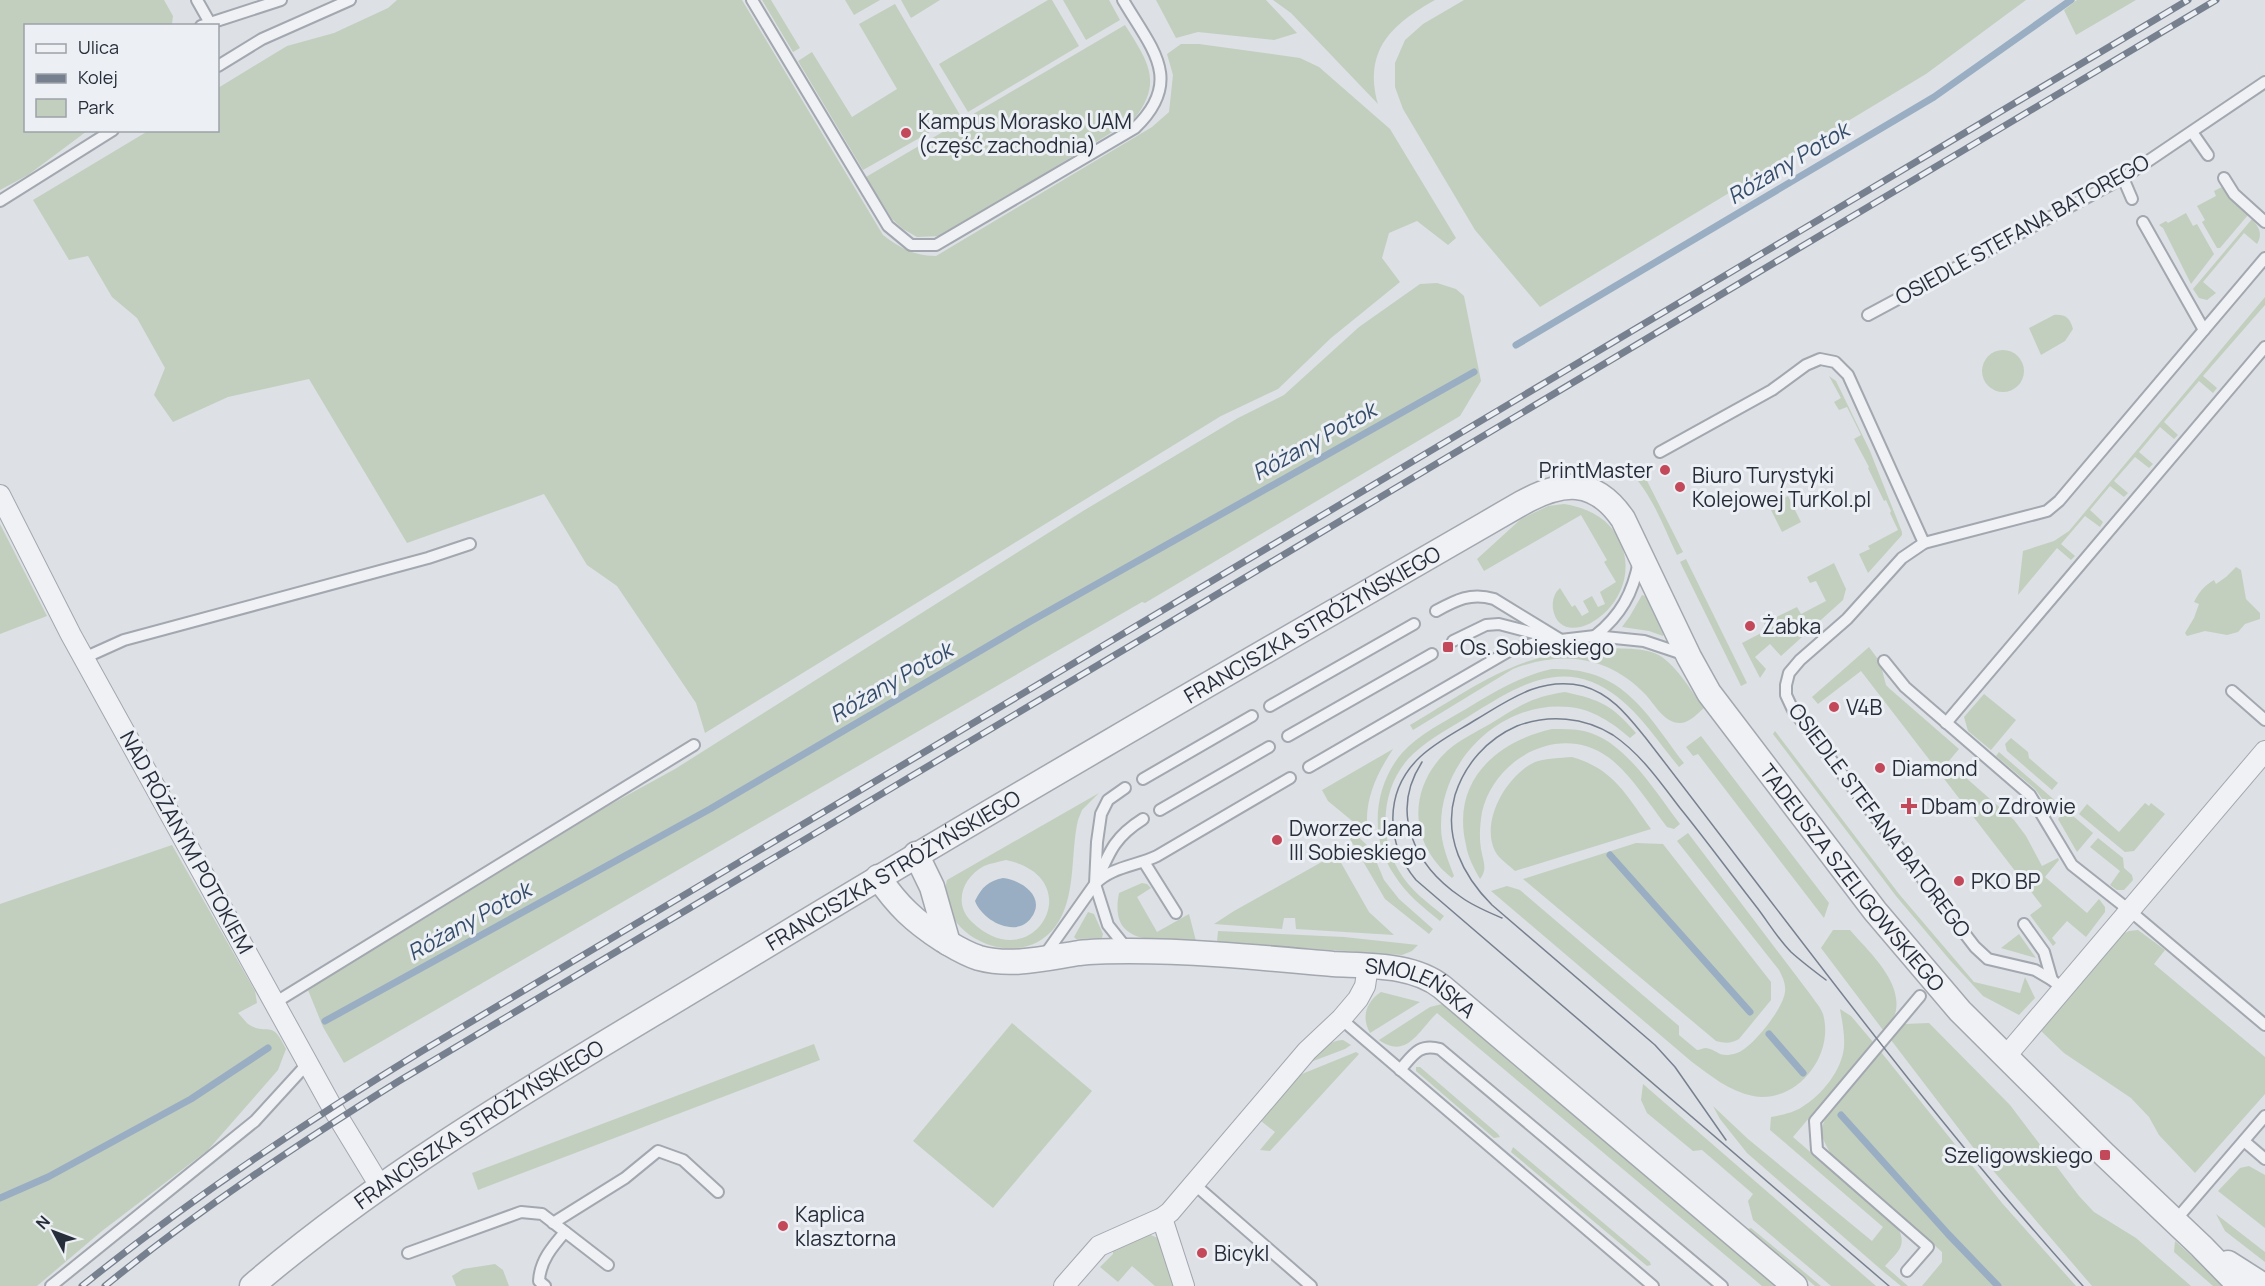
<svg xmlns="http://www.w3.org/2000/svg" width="2265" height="1286" font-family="Manrope,sans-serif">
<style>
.green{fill:#c2cfbe;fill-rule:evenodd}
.water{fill:#9aaec3}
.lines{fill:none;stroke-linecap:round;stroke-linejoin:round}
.stream{stroke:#9aaec3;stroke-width:7}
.service-casing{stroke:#a3a7af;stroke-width:14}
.minor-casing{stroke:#a3a7af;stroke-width:22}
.tertiary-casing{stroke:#a3a7af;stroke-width:27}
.service{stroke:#eff1f4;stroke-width:10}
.minor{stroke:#eff1f4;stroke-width:20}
.tertiary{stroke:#eff1f4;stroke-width:24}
.tram{stroke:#77808e;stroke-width:1.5}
.rail-casing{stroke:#77808e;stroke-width:7}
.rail{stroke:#eceff3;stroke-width:4.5;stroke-dasharray:14;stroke-linecap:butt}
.poi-dot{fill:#c3495a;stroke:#eceff3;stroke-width:2}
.labels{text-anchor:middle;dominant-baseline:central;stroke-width:6;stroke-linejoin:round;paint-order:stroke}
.poi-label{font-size:21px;fill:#272e3b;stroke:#eceff3;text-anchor:start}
.street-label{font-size:21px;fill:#272e3b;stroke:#eceff3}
.water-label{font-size:22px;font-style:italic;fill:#354d6b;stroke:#eceff3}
</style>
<rect width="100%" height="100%" fill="#dde0e5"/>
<!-- green -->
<g class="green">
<path d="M0,0H164L173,16L172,24L168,26H26V130L87,131L28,175L0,190Z"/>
<path d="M397,0H742L883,235C900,248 914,256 936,256L1152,127L1169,112L1173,75L1167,54L1181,44H1199L1300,58L1319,67L1390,129L1456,238L1448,245L1417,221L1389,233L1382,258L1400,282L1331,338L1278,389L1221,416L705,733L696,703L617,586L587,565L544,494L407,543L309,379L228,397L173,422L154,395L165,368L137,318L112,297L88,256L69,260L33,200L148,131L218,130V88L287,46L334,33L388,8Z"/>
<path d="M762,0H771L800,48L793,52Z"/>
<path d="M845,0H880L854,15Z"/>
<path d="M901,0H940L911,18Z"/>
<path d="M1048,0H1052L1079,46L968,112L939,64Z"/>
<path d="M1063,0H1109L1120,20L1086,40Z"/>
<path d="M1156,0H1266L1297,33L1274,40L1198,32L1176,38Z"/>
<path d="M1273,0H1435C1392,24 1363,50 1378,104L1291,13Z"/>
<path d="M1464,0H2026L1926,74L1540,307L1475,230L1403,109L1395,87V63L1405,40L1423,24Z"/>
<path d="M2077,0H2136L2076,35L2064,10Z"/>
<path d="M895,4L960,115L863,170L798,61L812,52L852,117L897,89L859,24Z"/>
<path d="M1125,25C1147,60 1164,82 1134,119L941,236L917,237L903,229L892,219L866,177Z"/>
<path d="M2222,187L2248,215L2220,248H2217L2202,222L2205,220L2197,206L2216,196L2214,191Z"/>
<path d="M2186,213L2193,226L2197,224L2214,254L2191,284L2163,228L2159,225L2166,221L2168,223Z"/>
<path d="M2252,219C2259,227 2263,234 2257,244L2244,233L2203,282L2216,293L2207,300L2199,298L2193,289Z"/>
<path d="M1437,283L1456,289L1464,296L1481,381L1460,416L1145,603L1142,602L344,1063L323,1027L308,990L369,949L416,924L604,808L675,769L1083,511L1238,418L1284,395L1359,327L1420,284Z"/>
<path d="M2265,297V305L2203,376L2217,388L2213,393L2199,381L2164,422L2178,435L2174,439L2160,427L2139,452L2153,464L2149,468L2135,457L2114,481L2128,493L2124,497L2110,486L2090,510L2103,522L2100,527L2085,516L2061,544L2075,556L2071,560L2057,548L2018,595L2023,551L2054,541L2069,531Z"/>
<path d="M2054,315C2065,314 2070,318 2073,329L2065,341L2041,355L2029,328Z"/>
<circle cx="2003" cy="371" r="21"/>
<path d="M1829,376L1836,381L1870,451L1902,532V535L1868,573L1859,554L1870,549L1868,546L1898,530L1890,513L1891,511L1886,500L1884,501L1868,468L1869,467L1854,439L1861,435L1847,407L1839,410L1834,402L1841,398Z"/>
<path d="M1639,465L1683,552L1677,555C1663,526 1652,493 1628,470Z"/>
<path d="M1788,496L1801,522L1782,532L1769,506Z"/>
<path d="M1564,504C1589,508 1611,519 1621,544C1646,605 1561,657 1553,609C1552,601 1554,593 1560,588L1572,607L1575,605L1582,616L1589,612L1583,601L1592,596L1598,607L1605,604L1600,592L1616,582L1604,562L1607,560L1581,515L1484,571L1477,559L1521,519L1548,506Z"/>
<path d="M0,524L47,616L0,634Z"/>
<path d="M1686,559L1747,683L1741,686L1680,562Z"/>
<path d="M1834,563L1846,589L1843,600L1781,656L1770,644L1755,657L1766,669L1760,678L1742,643L1767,630L1764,623L1797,607L1801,614L1826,601L1816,581L1810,583L1807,577Z"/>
<path d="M2236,567L2241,570L2246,599L2260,613V619L2245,624L2238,632L2227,635L2205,631L2187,636L2185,633L2194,618L2199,604L2194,602C2199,592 2204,586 2214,580L2216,584L2226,577Z"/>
<path d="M1642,595L1645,596L1664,633L1663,636L1649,631L1622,627L1630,616Z"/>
<path d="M1869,647L1880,662L1886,685L1890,689L1959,749L1948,762L2014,820L2026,836L2042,866L2058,858L2059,860L2045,877L2087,913L2099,899L2105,907V912L2086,937L2067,921L2052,938L2056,943L2053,946L2030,915L2042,906L1861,671L1818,704L1812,697Z"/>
<path d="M1607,648C1624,649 1647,647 1662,657C1679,669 1691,691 1704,708C1698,713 1689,723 1681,723C1665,724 1655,705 1646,695C1609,656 1562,650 1513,669L1413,730L1410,725C1448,703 1487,675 1529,661C1554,653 1581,651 1607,648Z"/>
<path d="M1552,669C1623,667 1646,713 1684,763L1679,767C1654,737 1630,697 1592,682C1549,665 1510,691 1474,713C1454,726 1431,737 1413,754C1382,783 1377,835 1399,871C1409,889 1428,903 1444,916L1440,921C1424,908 1406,894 1395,876C1369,839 1373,787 1402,753C1419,734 1444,722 1466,709C1494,692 1520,676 1552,669Z"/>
<path d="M1565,692C1601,700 1612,705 1636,733L1630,738C1613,723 1592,709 1569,707C1502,700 1440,760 1441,827C1441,844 1448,860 1454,876L1452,878C1408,843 1408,788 1447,751C1459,740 1476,732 1490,724C1519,706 1531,697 1565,692Z"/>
<path d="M1984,694L2016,720L1991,750L1968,731L1964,717Z"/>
<path d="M1552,729C1563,729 1574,729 1584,731C1625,740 1656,793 1680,824L1674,829L1667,827C1650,805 1630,773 1608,757C1559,722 1494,759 1482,812C1480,824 1479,837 1481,849C1483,861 1488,869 1480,879C1474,868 1468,858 1466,845C1451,782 1495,742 1552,729Z"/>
<path d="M1775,731L1899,894L1974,982L2020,993L2025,977L2035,998L2019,1015L1983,996L1949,959L1896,896L1773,734Z"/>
<path d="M1701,736L1829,903L1824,918L1698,754L1693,756L1686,747Z"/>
<path d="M2011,738L2028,752L2029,758L2058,783L2052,790L2007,751L2005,744Z"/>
<path d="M1393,749C1376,775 1363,802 1368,834L1328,801L1322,790Z"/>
<path d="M1999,752L2059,804L2052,812L2035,789L1996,756Z"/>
<path d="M1572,757C1614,769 1626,795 1651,829L1515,871C1509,865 1499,859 1495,851C1480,821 1507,775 1535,762C1546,758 1560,758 1572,757Z"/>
<path d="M1099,793L1082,810L1078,820C1070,854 1077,898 1055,927C1019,975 933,935 947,880ZM1006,860C1092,878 1033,981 972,922C953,904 962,878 984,866C991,863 999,862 1006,860Z"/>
<path d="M2145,803L2149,806L2151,803L2165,814L2134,851L2125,852L2079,814L2087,804L2119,832Z"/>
<path d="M2066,810L2093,833L2077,852L2058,819Z"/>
<path d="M1346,825L1371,849L1384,880L1399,899L1433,929L1429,934L1385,899L1343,827Z"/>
<path d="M1688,833L1810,994C1814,1000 1821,1008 1823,1014C1835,1056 1796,1104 1753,1096C1729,1091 1711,1076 1692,1062L1491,891L1507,886L1520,890L1679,1026V1035L1697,1050C1700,1050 1703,1048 1706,1048C1719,1050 1718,1059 1737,1053C1752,1048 1783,1009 1785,992C1786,984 1783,978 1779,970L1677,841Z"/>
<path d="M2098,838L2123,858L2124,868L2132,875L2133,880L2124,890H2117L2110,885L2120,871L2090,847Z"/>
<path d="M1636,843L1663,844L1771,982V1000L1739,1039C1730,1044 1725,1043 1716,1041L1523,879Z"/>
<path d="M172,845L255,991L257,1003L238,1013C241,1016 245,1021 248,1024C268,1037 271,1017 286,1049L278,1070L208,1150L102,1231L37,1286H0V904Z"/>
<path d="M1336,854L1369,912L1394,935L1296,929L1295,918H1284L1282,929L1214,924L1234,911Z"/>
<path d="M1142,883L1147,884L1151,888L1137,897L1157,932L1189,914L1196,941C1158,939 1108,948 1119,893Z"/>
<path d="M1088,912L1094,914L1103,934L1102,938L1076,939L1074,937Z"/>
<path d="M1833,930H1850C1868,951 1901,980 1896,1010C1895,1018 1888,1024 1883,1030L1821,948Z"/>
<path d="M2138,930L2165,950L2154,964L2265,1057V1094L2195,1173L2159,1135L2149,1117L2131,1098L2064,1053L2040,1030L2121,935L2129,931Z"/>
<path d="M1218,931L1344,937L1418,945L1412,951L1402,955L1217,942Z"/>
<path d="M2019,934L2036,958L2001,948Z"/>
<path d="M1381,992L1420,1002L1370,1033C1361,1017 1366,1002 1381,992Z"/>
<path d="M1442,1004L1777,1286H1762L1437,1013C1419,1030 1407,1060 1379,1040L1430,1007Z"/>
<path d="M1840,1009L1851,1016L1873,1042L1793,1137L1898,1228C1908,1247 1896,1253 1885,1266L1908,1286H1901L1885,1273L1747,1153L1720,1119L1713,1106L1748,1139L1872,1241L1883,1227L1770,1130L1771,1117C1781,1115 1793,1113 1802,1107C1822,1095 1842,1070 1844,1047C1845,1034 1842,1021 1840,1009Z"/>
<path d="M1012,1023L1092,1091L993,1208L913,1141Z"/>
<path d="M1929,1023L2010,1105L2079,1196L2094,1212L2136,1238L2191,1286H2092L1972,1146L1891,1040L1904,1024Z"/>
<path d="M1343,1040L1351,1045L1345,1049L1308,1063C1319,1052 1327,1041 1343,1040Z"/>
<path d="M814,1044L820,1060L478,1190L472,1173Z"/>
<path d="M1356,1052L1359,1054L1270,1151L1260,1150L1275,1132L1261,1121V1118L1297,1076Z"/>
<path d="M1881,1052L2002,1203L2076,1286H1922L1942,1262V1252L1831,1154C1822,1139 1818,1131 1827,1116Z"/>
<path d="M1416,1067H1420L1498,1134L1500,1137L1494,1138L1416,1071Z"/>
<path d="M1643,1084L1876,1286H1831L1753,1220L1748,1201L1753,1194L1702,1150L1693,1151L1647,1113L1641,1100Z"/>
<path d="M1513,1147L1650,1262L1651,1265L1647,1266L1511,1152Z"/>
<path d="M2249,1166L2265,1175V1228L2218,1191L2240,1168Z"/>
<path d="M2216,1214L2265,1252V1262L2225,1231Z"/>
<path d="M1751,1228L1821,1286H1815L1748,1229Z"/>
<path d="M1148,1234L1158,1238L1178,1286H1155L1132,1266L1118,1282L1100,1267L1113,1254V1248Z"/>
<path d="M2175,1241L2225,1286H2213L2174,1252Z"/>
<path d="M495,1264L503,1270L509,1286H456L452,1276L463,1269Z"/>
</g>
<!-- water -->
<path class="water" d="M1003,878C1021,880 1047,897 1031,918C1017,938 983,922 975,901C982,887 988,881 1003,878Z"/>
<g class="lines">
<!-- stream -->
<g class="stream">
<path d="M1516,345L1934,97L2071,0"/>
<path d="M1610,855L1750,1012"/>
<path d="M325,1021L710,809L1031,621L1474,372"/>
<path d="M1769,1034L1803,1073"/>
<path d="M1841,1115L1948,1234L1998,1286"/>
<path d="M0,1198L48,1177L191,1099L268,1048"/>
</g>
<defs>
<g id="service">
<path d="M197,0L210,23"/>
<path d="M752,0L888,226L911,245H936L1135,128C1185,80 1151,48 1123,0"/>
<path d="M201,26L281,0"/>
<path d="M218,66L262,39L350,0"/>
<path d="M2192,132L2208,155"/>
<path d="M2123,178L2132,199"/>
<path d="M2224,178L2234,194L2265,222"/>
<path d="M0,201L113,130"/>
<path d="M2143,222L2204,330"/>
<path d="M1868,315L2123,178L2265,82"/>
<path d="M1660,452L1772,390L1806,365L1820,359L1835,362L1848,375L1924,543"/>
<path d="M1436,611C1456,600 1471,592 1494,599L1561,640"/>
<path d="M1595,636C1621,615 1633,593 1639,561"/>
<path d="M1453,641L1486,625L1499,624L1549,637"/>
<path d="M84,658L124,640L428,558L470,544"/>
<path d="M1884,661L1905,687L2030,795L2072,865L2129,910L2265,1025"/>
<path d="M2232,691L2265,720"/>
<path d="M1270,706L1414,624"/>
<path d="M1946,723L2265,347"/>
<path d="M1288,736L1432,654"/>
<path d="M1309,767L1509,651L1535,643L1595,636L1644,641L1686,655"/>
<path d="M1143,779L1252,716"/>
<path d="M1125,788L1108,800L1101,814L1097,842L1095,884L1108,925L1128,950"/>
<path d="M1160,810L1269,747"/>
<path d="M1144,862L1176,913"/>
<path d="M1098,878C1110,850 1116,836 1143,819"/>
<path d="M2024,924L2044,952L2052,980"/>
<path d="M1044,956L1095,884C1111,867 1136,866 1157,856L1290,778"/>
<path d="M2063,989L2052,980L2035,970L1988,959L1975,947L1793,710L1786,695V685L1789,673L1800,660L1847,619L1902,558L1924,543L2047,511L2059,501L2265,258"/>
<path d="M276,1002L694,745"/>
<path d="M1341,1019L1653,1286"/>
<path d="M1400,1070C1413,1055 1419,1043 1440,1049L1722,1286"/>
<path d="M2244,1141L2265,1159"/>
<path d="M1194,1184L1311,1286"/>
<path d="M2174,1222L2265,1116"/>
<path d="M553,1223L625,1178L658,1151L683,1160L718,1192"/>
<path d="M408,1253L521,1212L542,1214L608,1265"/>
<path d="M1907,1271L1928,1247L1817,1150L1815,1121L1920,996"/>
<path d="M51,1286L255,1121L308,1063"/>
<path d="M545,1286L539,1281C540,1261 552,1247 565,1232"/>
</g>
<g id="minor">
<path d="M0,495L71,635L332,1107L380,1186"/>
<path d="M2006,1056L2265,751"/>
<path d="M1162,1218L1184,1286"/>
<path d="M1064,1286L1099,1246L1162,1218L1170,1212L1307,1051L1341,1019L1358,999L1365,986L1368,966"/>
</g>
<g id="tertiary">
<path d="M916,854L932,887L948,943"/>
<path id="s1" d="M878,877C898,906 914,921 943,940C955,947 966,954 979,958C1012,967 1046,958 1079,953C1095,951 1112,951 1129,951C1197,951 1265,958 1333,964C1369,966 1413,964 1442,987L1795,1286"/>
<path d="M2228,1263L2264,1286"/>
<path id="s2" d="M252,1286C397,1162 563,1069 726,970C989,810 1255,657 1522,503C1562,481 1594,477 1623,519L1689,657L1709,693L1875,911L1960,1011L2105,1155L2201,1246L2240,1286"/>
</g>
</defs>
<!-- service casing -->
<use href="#service" class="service-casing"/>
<!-- minor casing -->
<use href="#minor" class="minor-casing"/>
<!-- tertiary casing -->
<use href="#tertiary" class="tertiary-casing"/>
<!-- service -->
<use href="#service" class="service"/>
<!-- minor -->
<use href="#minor" class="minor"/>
<!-- tertiary -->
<use href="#tertiary" class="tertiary"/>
<!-- tram -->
<g class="tram">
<path d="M1422,762C1389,813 1415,866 1461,897C1473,906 1488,912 1502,918"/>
<path d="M1726,1140L1675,1067L1655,1045L1492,905C1463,876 1443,837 1455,795C1465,764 1487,739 1517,726C1549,714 1584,717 1613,735C1641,754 1660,782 1680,808C1706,840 1730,873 1755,905C1767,920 1777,938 1791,952C1802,962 1814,971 1826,980"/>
<path d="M1889,1286L1416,880C1385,843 1384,791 1420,757C1437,741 1458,731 1477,719C1510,699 1542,676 1583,686C1611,694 1627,715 1645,737C1788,922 1926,1112 2083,1286"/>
</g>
<defs>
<g id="rail">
<path d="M82,1286C190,1199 304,1123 422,1051L2188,0"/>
<path d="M105,1286C198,1210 298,1144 399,1081L2216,0"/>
</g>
</defs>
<!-- rail casing -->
<use href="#rail" class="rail-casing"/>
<!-- rail -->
<use href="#rail" class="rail"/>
</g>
<!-- markers -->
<g class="poi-dot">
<circle cx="906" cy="133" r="6"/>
<circle cx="1665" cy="470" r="6"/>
<circle cx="1680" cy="487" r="6"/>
<circle cx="1750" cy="626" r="6"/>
<rect x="1442" y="641" width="12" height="12" rx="3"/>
<circle cx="1834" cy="707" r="6"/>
<circle cx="1880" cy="768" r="6"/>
<path d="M1906 797h6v6h6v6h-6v6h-6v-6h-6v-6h6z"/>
<circle cx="1277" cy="840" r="6"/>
<circle cx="1959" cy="881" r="6"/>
<rect x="2099" y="1149" width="12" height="12" rx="3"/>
<circle cx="783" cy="1226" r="6"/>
<circle cx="1202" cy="1253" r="6"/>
</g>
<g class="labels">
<!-- poi labels -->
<g class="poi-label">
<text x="918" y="121">Kampus Morasko UAM<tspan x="918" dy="24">(część zachodnia)</tspan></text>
<text x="1653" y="470" text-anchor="end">PrintMaster</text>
<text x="1692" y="475">Biuro Turystyki<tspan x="1692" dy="24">Kolejowej TurKol.pl</tspan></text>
<text x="1762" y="626">Żabka</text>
<text x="1460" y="647">Os. Sobieskiego</text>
<text x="1846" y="707">V4B</text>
<text x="1892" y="768">Diamond</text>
<text x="1921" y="806">Dbam o Zdrowie</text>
<text x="1289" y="828">Dworzec Jana<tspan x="1289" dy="24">III Sobieskiego</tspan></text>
<text x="1971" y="881">PKO BP</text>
<text x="2093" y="1155" text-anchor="end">Szeligowskiego</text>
<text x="795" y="1214">Kaplica<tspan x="795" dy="24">klasztorna</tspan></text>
<text x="1214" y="1253">Bicykl</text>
</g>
<!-- street labels -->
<g class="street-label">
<text transform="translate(2022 229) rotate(-29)">OSIEDLE STEFANA BATOREGO</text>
<text stroke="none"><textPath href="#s2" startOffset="1251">FRANCISZKA STRÓŻYŃSKIEGO</textPath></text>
<text transform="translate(1880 820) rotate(53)">OSIEDLE STEFANA BATOREGO</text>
<text transform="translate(187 842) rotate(61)">NAD RÓŻANYM POTOKIEM</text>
<text stroke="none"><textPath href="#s2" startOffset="765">FRANCISZKA STRÓŻYŃSKIEGO</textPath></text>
<text stroke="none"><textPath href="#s2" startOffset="2037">TADEUSZA SZELIGOWSKIEGO</textPath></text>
<text stroke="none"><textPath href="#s1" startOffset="580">SMOLEŃSKA</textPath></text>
<text stroke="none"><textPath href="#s2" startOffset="279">FRANCISZKA STRÓŻYŃSKIEGO</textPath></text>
</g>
<!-- water labels -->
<g class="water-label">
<text transform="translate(1788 163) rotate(-31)">Różany Potok</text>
<text transform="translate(1314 441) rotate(-29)">Różany Potok</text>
<text transform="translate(891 682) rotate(-30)">Różany Potok</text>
<text transform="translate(469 921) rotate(-29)">Różany Potok</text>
</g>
</g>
<!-- legend -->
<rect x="24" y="24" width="195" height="108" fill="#eceff3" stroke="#9da2a9" stroke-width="1.5"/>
<rect x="36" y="44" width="30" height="9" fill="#eff1f4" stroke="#9da2a9" stroke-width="1.5"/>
<text x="78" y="54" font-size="18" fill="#272e3b">Ulica</text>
<rect x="36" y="74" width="30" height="9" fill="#77808e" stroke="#9da2a9" stroke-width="1.5"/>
<text x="78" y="84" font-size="18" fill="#272e3b">Kolej</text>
<rect x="36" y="99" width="30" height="18" fill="#c2cfbe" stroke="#9da2a9" stroke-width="1.5"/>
<text x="78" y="114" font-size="18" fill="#272e3b">Park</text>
<!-- north arrow -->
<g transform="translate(54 1232) rotate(311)" stroke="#eceff3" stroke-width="4.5" paint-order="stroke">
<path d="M0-4.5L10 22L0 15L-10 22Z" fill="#272e3b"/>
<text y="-9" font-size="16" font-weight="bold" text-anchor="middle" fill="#272e3b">N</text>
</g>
</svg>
